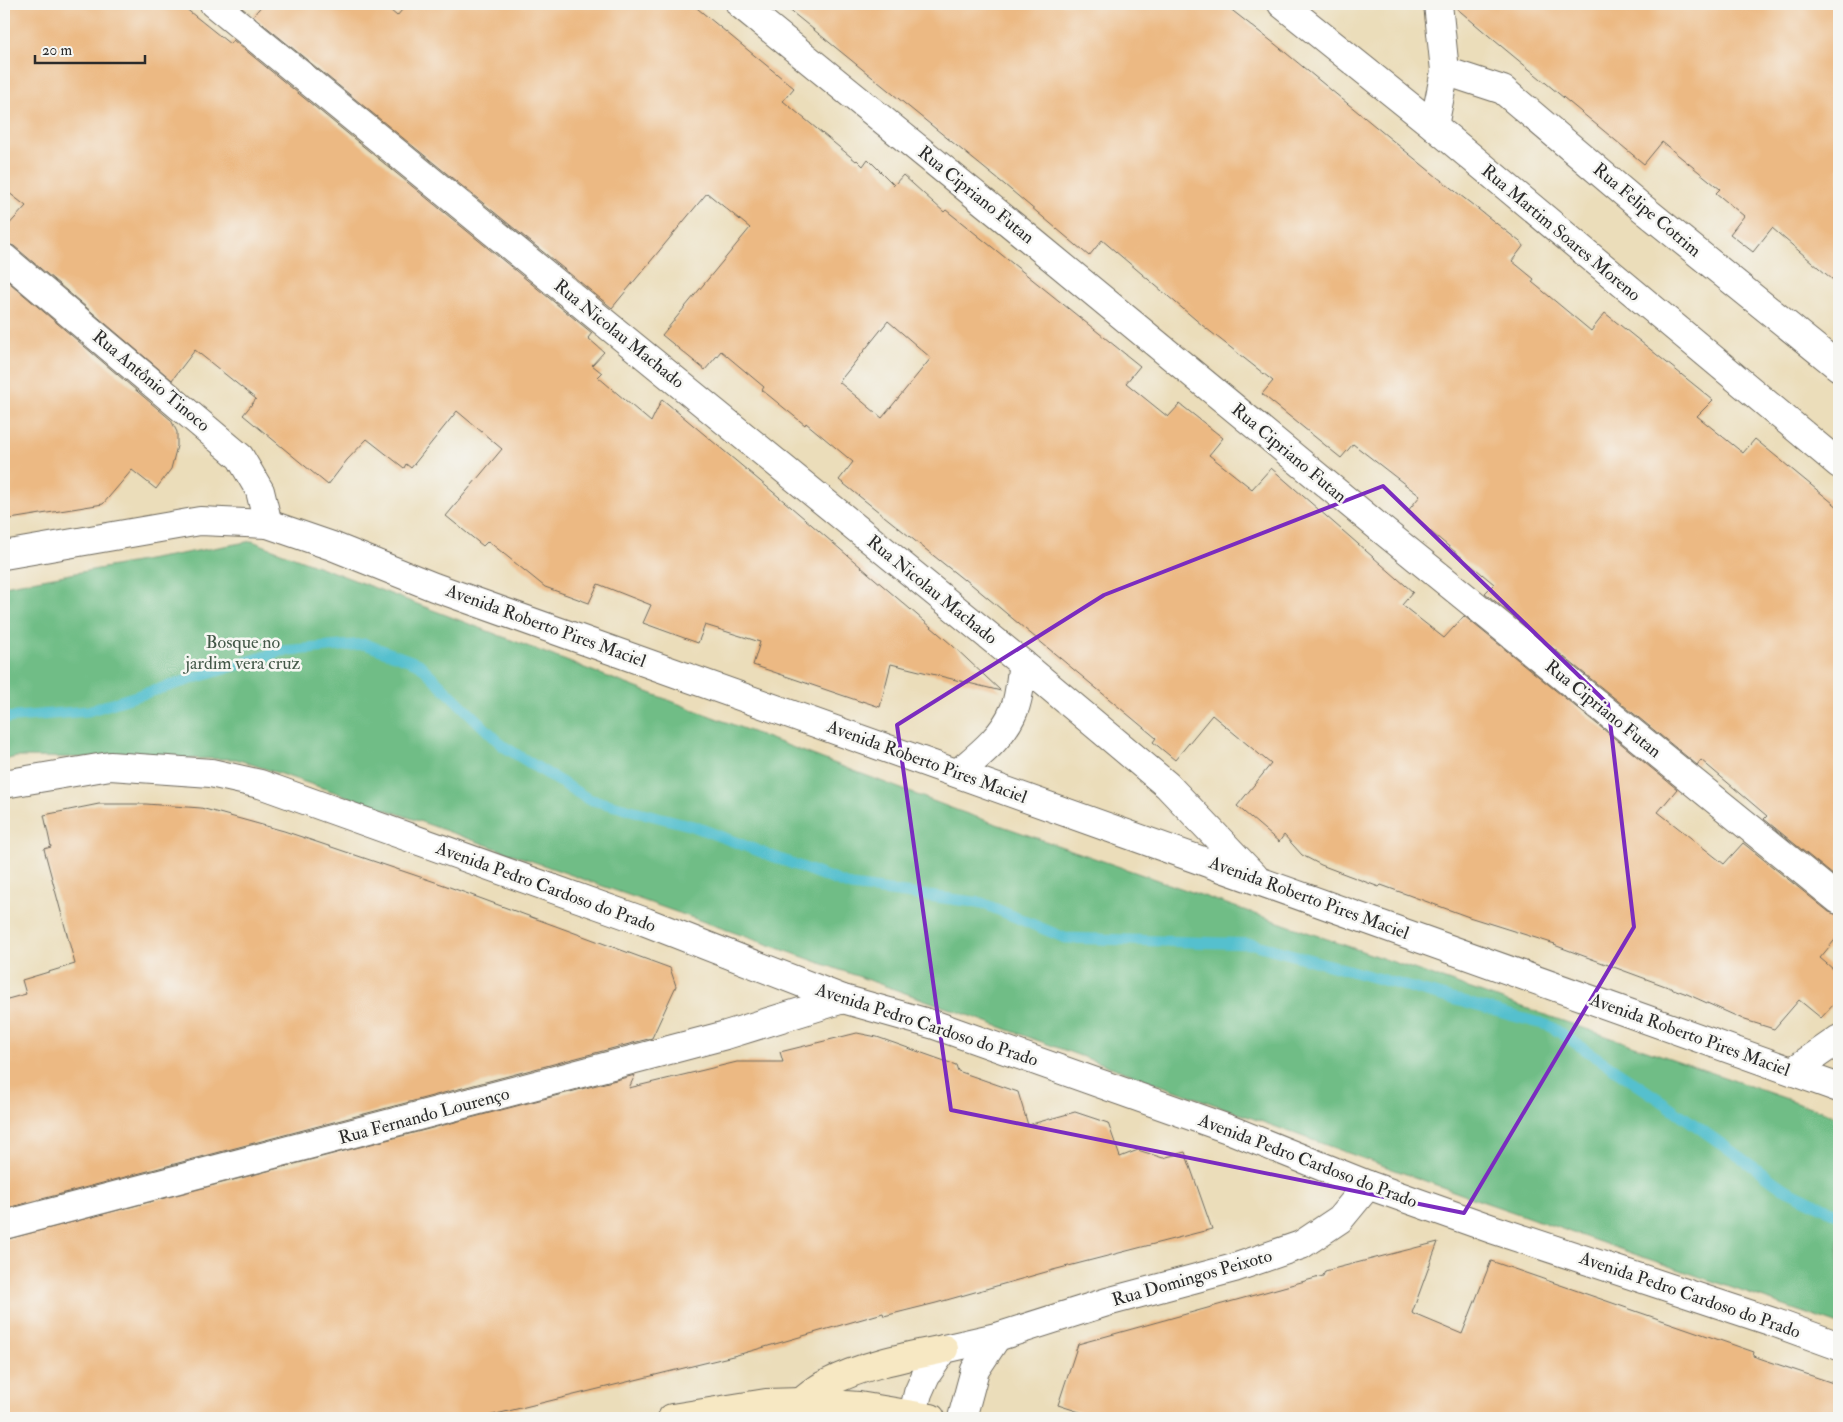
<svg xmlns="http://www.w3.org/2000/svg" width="1843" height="1422" viewBox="0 0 1843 1422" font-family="'IM FELL Double Pica',serif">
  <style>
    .forest { fill: #70bd86; stroke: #4e7458 }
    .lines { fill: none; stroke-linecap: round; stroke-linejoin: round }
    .stream { stroke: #54c0ce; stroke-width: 11 }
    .building { fill: #ecb983; fill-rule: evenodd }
    .street-casing { stroke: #6e695d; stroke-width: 30 }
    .secondary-casing { stroke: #6e695d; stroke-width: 30 }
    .street { stroke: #fff; stroke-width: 28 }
    .secondary { stroke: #f7e8c3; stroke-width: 28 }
    .marked { fill: none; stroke: #7b2cbf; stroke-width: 4; stroke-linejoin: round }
    .labels { text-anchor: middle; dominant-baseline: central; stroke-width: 5; stroke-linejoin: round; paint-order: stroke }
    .street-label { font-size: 18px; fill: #2b2b2b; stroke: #f6f6f2 }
    .park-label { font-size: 18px; fill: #435848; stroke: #f6f6f2 }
  </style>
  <rect width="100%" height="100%" fill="#f6f6f2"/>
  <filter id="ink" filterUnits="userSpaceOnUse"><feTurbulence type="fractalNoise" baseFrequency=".02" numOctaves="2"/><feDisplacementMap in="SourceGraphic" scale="10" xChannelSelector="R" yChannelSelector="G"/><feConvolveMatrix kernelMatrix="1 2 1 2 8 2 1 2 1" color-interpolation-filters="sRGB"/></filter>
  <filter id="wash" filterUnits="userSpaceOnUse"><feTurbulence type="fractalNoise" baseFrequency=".0096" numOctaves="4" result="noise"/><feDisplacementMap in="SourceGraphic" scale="20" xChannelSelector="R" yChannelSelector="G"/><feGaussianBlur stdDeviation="1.12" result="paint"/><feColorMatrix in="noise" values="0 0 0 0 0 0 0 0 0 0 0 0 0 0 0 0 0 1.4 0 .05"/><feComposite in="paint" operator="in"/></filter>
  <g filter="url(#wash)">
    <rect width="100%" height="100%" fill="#ebddba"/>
    <!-- forest -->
    <polygon class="forest" points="252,541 959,811 1839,1117 1839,1325 1464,1195 973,1017 382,808 236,759 16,757 4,760 4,586"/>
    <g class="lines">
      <!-- stream -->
      <polyline class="stream" points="4,718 88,711 282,651 365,644 419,664 503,746 588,799 693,826 851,886 982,903 1065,938 1253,944 1550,1026 1660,1100 1783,1188 1839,1215"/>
    </g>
    <g id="blocks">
      <!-- building -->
      <g class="building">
        <polygon points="4,4 180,4 230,44 233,40 592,333 588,338 604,352 592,365 602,373 598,377 651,422 662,399 791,507 952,645 1001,691 891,664 880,707 862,701 862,702 753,665 760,642 705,625 698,643 643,623 651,605 598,584 589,603 545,587 488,541 483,546 446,516 502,449 457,411 411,468 406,464 404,468 367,439 347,460 328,485 243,415 256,399 195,350 172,380 14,246 4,243 4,230 26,206 4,189"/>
        <path d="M263,4H383L397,16L407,4H692L794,88L783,101L856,161L857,160L863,166L868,159L894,185L903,175L944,212L946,210L1140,366L1126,383L1168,417L1180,404L1223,438L1209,455L1252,489L1271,468L1413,592L1402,605L1444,638L1464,616L1677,789L1658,812L1724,864L1743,843L1829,912L1839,915V935L1820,958L1839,974V990L1835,1003L1821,1018L1799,1000L1774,1029L1745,1020L1687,994L1554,945L1555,944L1469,917L1381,885L1379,887L1321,865L1302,855L1284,835L1279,842L1237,806L1271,764L1212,715L1175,760L1153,742L1156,738L965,579L964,580L839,480L853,462L806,423L805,425L762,390L764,387L721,351L705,370L662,335L750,228L707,193L612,308L253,16ZM888,321L931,358L882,418L839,382Z"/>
        <polygon points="782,4 1224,4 1275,44 1437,177 1524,245 1512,261 1534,279 1532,282 1591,331 1605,313 1697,387 1713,400 1697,416 1743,453 1755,439 1839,508 1839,880 1764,819 1767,816 1701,760 1697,765 1485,593 1494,584 1407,512 1420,496 1353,444 1341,458 1262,394 1273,381 1202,325 1102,240 1089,256 1005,185"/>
        <polygon points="1454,4 1839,4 1839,285 1772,228 1753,252 1730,234 1744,216 1716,193 1720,189 1662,142 1644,164 1495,41 1454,6"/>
        <polygon points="4,278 171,420 177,432 177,446 171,469 156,489 132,470 103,504 4,520"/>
        <polygon points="99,804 146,804 201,808 284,831 444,885 670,968 676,986 652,1038 4,1209 4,1000 26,994 22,980 75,964 44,849 51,847 44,815"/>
        <polygon points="857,1033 877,1037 956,1065 958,1071 1018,1092 1028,1125 1075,1112 1108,1123 1120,1157 1138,1150 1163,1158 1185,1152 1212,1229 1053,1270 936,1303 884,1316 883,1313 737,1355 480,1418 4,1418 4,1240 635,1075 629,1088 737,1062 783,1062 780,1052"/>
        <polygon points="1438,1242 1412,1313 1462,1334 1491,1261 1754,1352 1753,1356 1839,1385 1839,1418 1098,1418 1058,1405 1078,1344 1323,1276 1325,1271"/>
      </g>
    </g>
  </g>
  <g filter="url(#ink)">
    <use href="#blocks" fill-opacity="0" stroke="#6e695d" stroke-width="1"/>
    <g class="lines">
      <!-- street casing -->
      <g class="street-casing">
        <g id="street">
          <polyline points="214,4 1023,664 1167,785 1254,876"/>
          <polyline points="740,4 1027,237 1381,529 1839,900"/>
          <polyline points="1282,4 1434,126 1839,464"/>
          <polyline points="1445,71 1503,90 1641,207 1839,367"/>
          <polyline points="1434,126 1445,71 1438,4"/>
          <polyline points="4,258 240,457 260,491 268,524"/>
          <polyline points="4,555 200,521 268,524 332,546 434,587 1839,1088"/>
          <path d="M958,773C979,755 1003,737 1014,710C1020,697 1020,679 1023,664"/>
          <polyline points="4,784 110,766 211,773 260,784 646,922 843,999 935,1025 1231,1130 1368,1185 1492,1229 1773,1322 1839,1346"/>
          <polyline points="1793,1071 1839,1039"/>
          <polyline points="4,1225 726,1035 843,999"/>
          <polyline points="912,1418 918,1393 926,1375 944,1349 997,1337 1107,1302 1234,1268 1301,1245 1340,1219 1368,1185"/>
          <polyline points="962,1418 975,1370 997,1337"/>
        </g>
      </g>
      <!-- secondary casing -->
      <g class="secondary-casing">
        <g id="secondary">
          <path d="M801,1402C809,1396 817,1388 826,1384C862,1365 904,1357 944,1349"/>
          <polyline points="672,1418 766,1403 801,1402 859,1406 931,1418"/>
        </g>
      </g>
      <!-- street -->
      <use href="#street" class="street"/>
      <!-- secondary -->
      <use href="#secondary" class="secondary"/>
    </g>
  </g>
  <!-- marked area -->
  <path class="marked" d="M1383,486L1608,704L1634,927L1464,1213L951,1110L897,725L1104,595Z"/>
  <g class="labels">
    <!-- street labels -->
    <g class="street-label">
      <text transform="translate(976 195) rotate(39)">Rua Cipriano Futan</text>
      <text transform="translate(1647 210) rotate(40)">Rua Felipe Cotrim</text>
      <text transform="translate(1561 233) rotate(40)">Rua Martim Soares Moreno</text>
      <text transform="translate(619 334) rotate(39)">Rua Nicolau Machado</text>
      <text transform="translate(151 381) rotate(40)">Rua Antônio Tinoco</text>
      <text transform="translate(1289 453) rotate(40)">Rua Cipriano Futan</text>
      <text transform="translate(932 590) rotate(39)">Rua Nicolau Machado</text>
      <text transform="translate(546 626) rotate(20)">Avenida Roberto Pires Maciel</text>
      <text transform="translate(1603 709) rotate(39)">Rua Cipriano Futan</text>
      <text transform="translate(927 762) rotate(20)">Avenida Roberto Pires Maciel</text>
      <text transform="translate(546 887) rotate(20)">Avenida Pedro Cardoso do Prado</text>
      <text transform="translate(1309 898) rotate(20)">Avenida Roberto Pires Maciel</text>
      <text transform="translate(927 1025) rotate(18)">Avenida Pedro Cardoso do Prado</text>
      <text transform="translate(1690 1035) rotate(20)">Avenida Roberto Pires Maciel</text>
      <text transform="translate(424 1116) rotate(-15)">Rua Fernando Lourenço</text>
      <text transform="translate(1308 1161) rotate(21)">Avenida Pedro Cardoso do Prado</text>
      <text transform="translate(1192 1278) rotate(-16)">Rua Domingos Peixoto</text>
      <text transform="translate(1690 1295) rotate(19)">Avenida Pedro Cardoso do Prado</text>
    </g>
    <!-- park labels -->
    <g class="park-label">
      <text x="243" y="642">Bosque no<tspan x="243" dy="21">jardim vera cruz</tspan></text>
    </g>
  </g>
  <!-- margin -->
  <rect width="1843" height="1422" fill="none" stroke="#f6f6f2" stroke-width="20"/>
  <!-- scale -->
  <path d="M35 55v8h110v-8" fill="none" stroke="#2b2b2b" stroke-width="2.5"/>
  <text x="42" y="55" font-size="15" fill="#2b2b2b" stroke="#f6f6f2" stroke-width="4" paint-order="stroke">20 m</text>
</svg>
